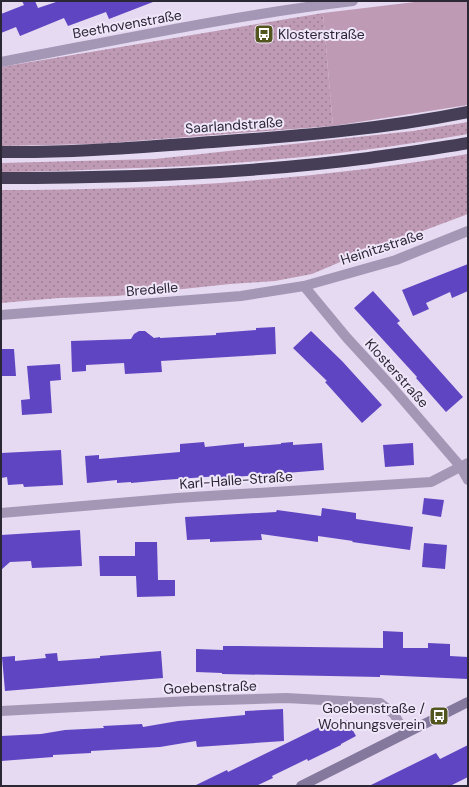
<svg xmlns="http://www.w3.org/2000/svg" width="469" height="787" viewBox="0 0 469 787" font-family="'DM Sans',sans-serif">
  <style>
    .grass { fill: url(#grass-dots) }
    .green { fill: #bf9ab4 }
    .building { fill: #6045c3 }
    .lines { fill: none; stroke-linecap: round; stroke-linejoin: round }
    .street { stroke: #a497b6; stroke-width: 10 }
    .secondary { stroke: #84789c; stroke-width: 10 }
    .highway { stroke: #453e56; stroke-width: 12 }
    .labels { text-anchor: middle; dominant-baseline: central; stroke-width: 4; stroke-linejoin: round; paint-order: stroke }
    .street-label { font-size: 14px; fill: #2b2735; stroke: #f0e6f9 }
    .poi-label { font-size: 14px; fill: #2b2735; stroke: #f0e6f9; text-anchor: start }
  </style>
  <defs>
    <pattern id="grass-dots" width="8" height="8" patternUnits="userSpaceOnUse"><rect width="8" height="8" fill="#bf9ab4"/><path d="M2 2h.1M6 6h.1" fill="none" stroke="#9b7e93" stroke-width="1.8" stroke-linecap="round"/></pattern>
  </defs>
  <rect width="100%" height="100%" fill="#e5daf1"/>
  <!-- grass -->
  <g class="grass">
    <polygon points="323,13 333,126 96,144 1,146 1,67"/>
    <path d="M468,122V134C350,155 230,166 110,169C74,170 37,172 1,172V163L155,159L413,131Z"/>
    <path d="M468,154V214L345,260L312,274L275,281L230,284L117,296L59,298L1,303V190C157,190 314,180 468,154Z"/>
  </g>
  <!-- green -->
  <polygon class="green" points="423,1 468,1 468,105 333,126 323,13"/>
  <!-- building -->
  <g class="building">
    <polygon points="22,1 35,1 38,8 59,1 153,1 153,2 109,19 106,12 68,26 64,18 20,36 16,27 1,33 1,14 24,5"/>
    <polygon points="468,264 468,291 452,298 450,292 426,303 429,309 413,316 402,290"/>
    <polygon points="373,291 400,321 397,323 463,397 446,412 416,378 417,377 354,308"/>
    <polygon points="275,327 276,354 161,361 162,372 125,374 124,363 86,365 86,371 72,372 71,341 131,339 134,334 139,331 145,331 154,338 160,337 160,338 216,335 216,333 256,330 256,328"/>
    <polygon points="311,331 342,361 382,405 362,423 325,382 327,381 293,348"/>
    <polygon points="1,349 14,349 16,376 1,376"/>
    <polygon points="60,364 61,380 50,381 52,413 22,415 21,400 30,399 27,366"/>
    <polygon points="204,442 205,447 244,443 244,447 281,444 281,443 293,442 293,445 322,443 324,470 220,478 220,476 163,480 131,483 131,482 117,483 117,480 87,483 85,456 99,455 99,459 180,452 180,444"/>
    <polygon points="413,443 414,465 385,467 383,445"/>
    <polygon points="61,450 63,485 24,487 23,484 8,485 7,477 1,478 1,453"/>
    <polygon points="424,498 444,500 441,517 422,514"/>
    <polygon points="322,508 356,513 356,519 413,527 410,550 352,542 353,541 318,536 318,542 261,534 262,540 210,542 210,539 187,540 185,517 276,512 277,510 321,516"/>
    <polygon points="80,530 82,566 32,568 31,561 10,562 1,570 1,535"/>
    <polygon points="135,542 157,542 158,580 175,580 175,596 137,597 136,576 100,576 99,556 135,556"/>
    <polygon points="424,543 447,545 445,569 422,567"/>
    <polygon points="383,631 403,632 403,648 428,648 428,643 450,644 450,656 468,657 468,679 380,675 380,677 222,674 222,673 196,672 196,649 223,650 223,646 238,646 383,648"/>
    <polygon points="161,651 163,678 5,691 2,657 15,656 15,661 46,658 45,654 57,653 58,661 100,658 100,656"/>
    <polygon points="283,709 284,741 197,747 196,741 160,747 91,751 91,753 53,755 53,757 1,761 1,736 41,734 65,730 104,728 103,726 142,724 143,727 178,721 245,715 245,711"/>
    <polygon points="347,720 356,736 341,744 341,745 308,761 307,759 272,776 273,778 256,786 194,786 227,770 228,772 330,722 333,727"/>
    <polygon points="468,745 468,777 450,786 369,786 436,753 440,759"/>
  </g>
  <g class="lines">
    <!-- street -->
    <g class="street">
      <path d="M1,62C118,40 235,15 353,1"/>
      <polyline points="304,286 347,338 392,387 460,466 468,480"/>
      <polyline points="1,315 241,296 304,286 396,260 468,231"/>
      <polyline points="1,513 177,498 431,482 468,463"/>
      <polyline points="1,711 190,701 286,698 380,703 394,714 405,733"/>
    </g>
    <!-- secondary -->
    <polyline class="secondary" points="301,786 468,702"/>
    <!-- highway -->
    <g class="highway">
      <path d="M1,152C72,153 142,147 213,142C298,136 384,129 468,112"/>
      <path d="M1,178C124,178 247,174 369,158C402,153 435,149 468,143"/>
    </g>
  </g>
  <!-- icons -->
  <defs>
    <g id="bus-square" transform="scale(1)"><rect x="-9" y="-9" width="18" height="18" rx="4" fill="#53551e" stroke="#f0e6f9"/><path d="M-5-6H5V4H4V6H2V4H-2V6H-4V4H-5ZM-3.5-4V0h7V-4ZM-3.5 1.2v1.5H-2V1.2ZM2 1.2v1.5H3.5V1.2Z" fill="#fff"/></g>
  </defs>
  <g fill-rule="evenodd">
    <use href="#bus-square" x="264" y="34"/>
    <use href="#bus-square" x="439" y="716"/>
  </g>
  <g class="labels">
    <!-- street labels -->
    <g class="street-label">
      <text transform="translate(127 24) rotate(-10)">Beethovenstraße</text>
      <text transform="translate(234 125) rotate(-4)">Saarlandstraße</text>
      <text transform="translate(382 247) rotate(-18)">Heinitzstraße</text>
      <text transform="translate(152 289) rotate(-5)">Bredelle</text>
      <text transform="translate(397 373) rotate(48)">Klosterstraße</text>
      <text transform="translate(236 480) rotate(-4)">Karl-Halle-Straße</text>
      <text transform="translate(210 687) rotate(-2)">Goebenstraße</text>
    </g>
    <!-- poi labels -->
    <g class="poi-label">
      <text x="278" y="34">Klosterstraße</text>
      <text x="425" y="708" text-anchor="end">Goebenstraße /<tspan x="425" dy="16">Wohnungsverein</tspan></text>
    </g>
  </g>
  <!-- border -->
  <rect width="469" height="787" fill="none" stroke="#2b2735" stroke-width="4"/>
</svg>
